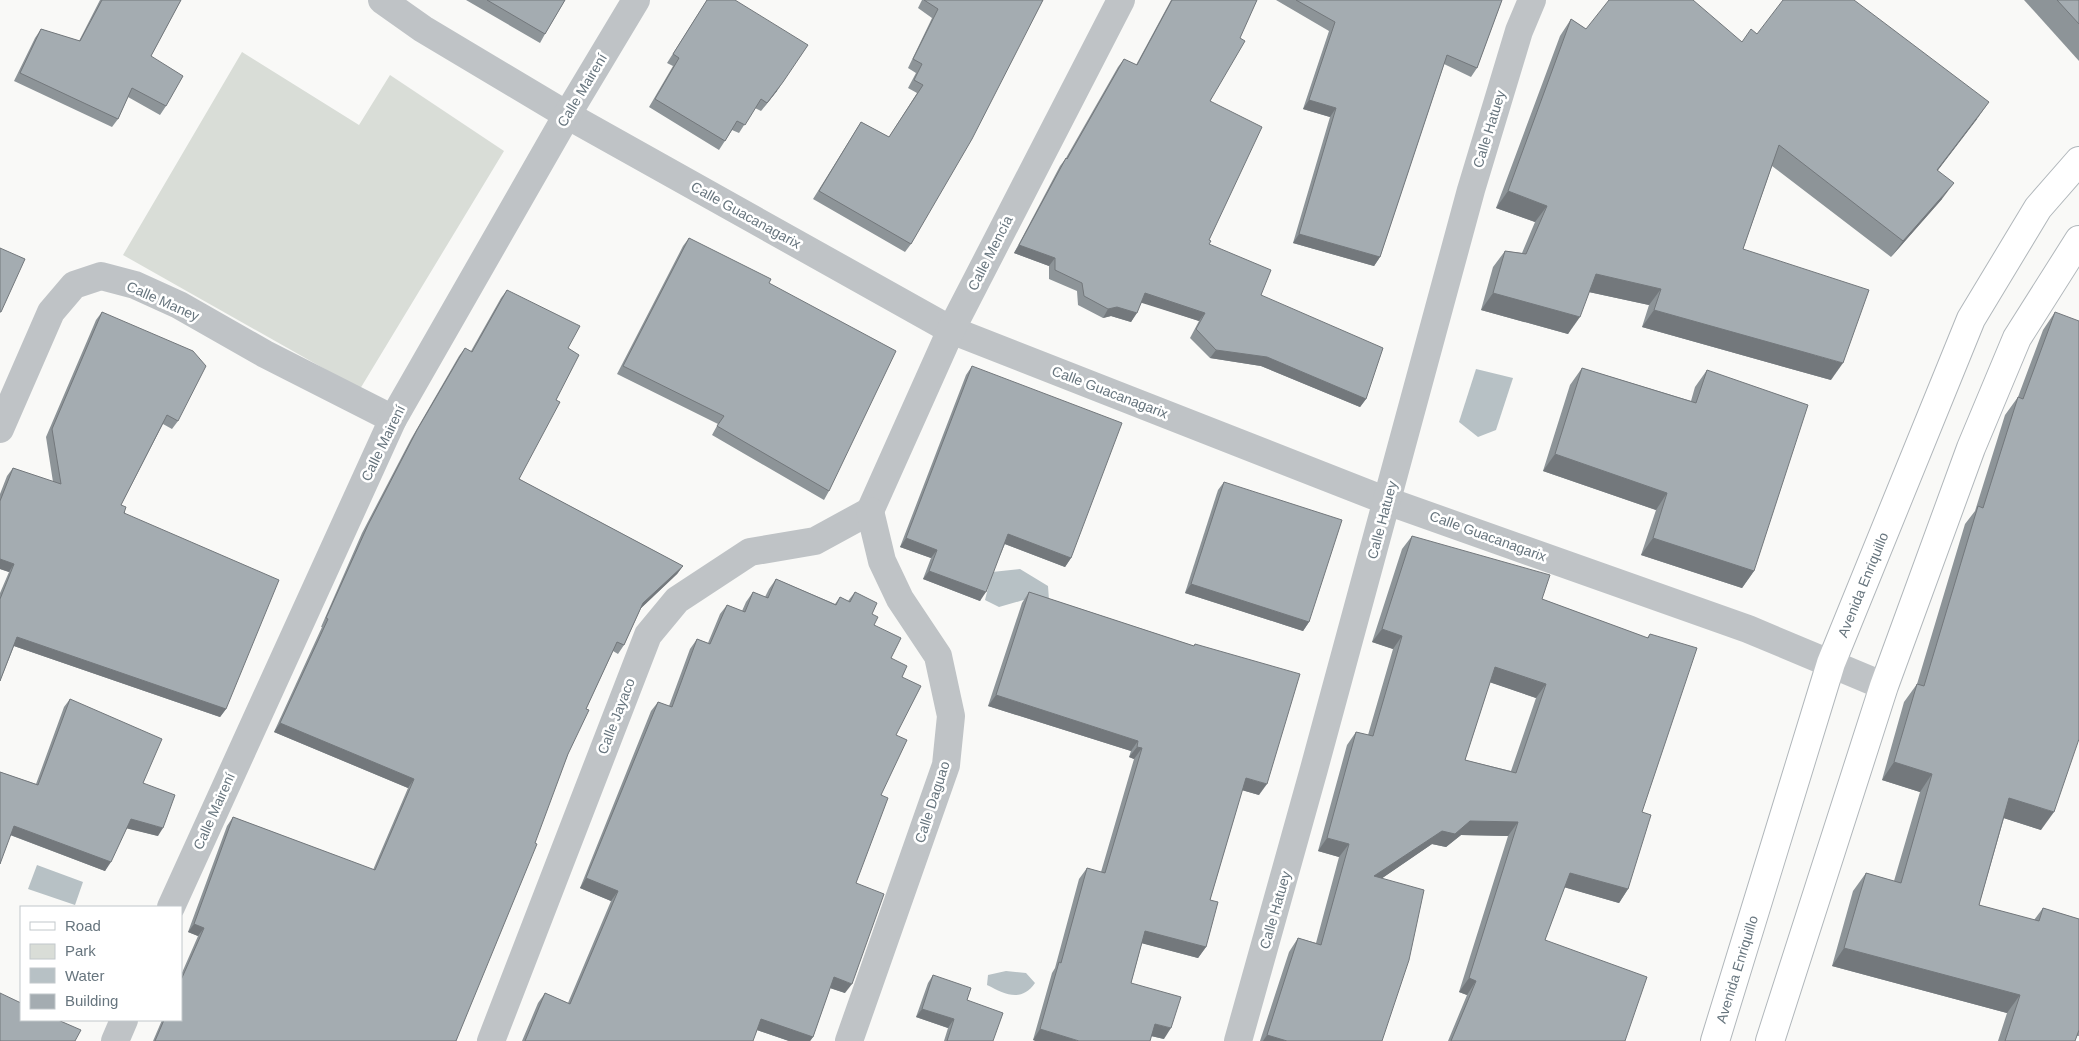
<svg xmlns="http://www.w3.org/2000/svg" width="2079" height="1041" viewBox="0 0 2079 1041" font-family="Helvetica,sans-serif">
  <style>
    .green { fill: #d9ddd7 }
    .water { fill: #b7c1c5 }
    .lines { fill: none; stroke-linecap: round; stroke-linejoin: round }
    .secondary-casing { stroke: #b1b7bb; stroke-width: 30 }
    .minor { stroke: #bfc3c6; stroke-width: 28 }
    .secondary { stroke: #fff; stroke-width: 28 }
    .wall { fill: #8d9498; fill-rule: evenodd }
    .shaded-wall { fill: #73787c }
    .building { fill: #a4acb1; stroke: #73787c; fill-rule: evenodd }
    .labels { text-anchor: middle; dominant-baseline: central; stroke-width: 5; stroke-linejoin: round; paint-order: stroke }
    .street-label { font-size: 14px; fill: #67757e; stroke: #fff }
  </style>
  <rect width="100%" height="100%" fill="#f9f9f7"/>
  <!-- green -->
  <polygon class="green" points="242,52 359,125 390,75 504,151 360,389 123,255"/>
  <!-- water -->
  <g class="water">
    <polygon points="1476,369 1513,378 1496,430 1478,437 1459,422"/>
    <polygon points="1020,569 1048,586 1049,600 1027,599 999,607 985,600 992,572"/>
    <polygon points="37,865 83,882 75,905 28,889"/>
    <path d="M1006,971L1026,973L1035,983C1021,1003 1005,994 987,985L988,975Z"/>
  </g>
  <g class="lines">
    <!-- secondary casing -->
    <g class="secondary-casing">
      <g id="secondary">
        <path id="s1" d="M1715,1041L1831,663L1971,319L2038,208L2079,161"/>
        <polyline points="1770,1041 1884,686 1971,448 2017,338 2079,240"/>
      </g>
    </g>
    <!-- minor -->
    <g class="minor">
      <polyline points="382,0 423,29 567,115 951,330 1387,501 1748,629 1884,686"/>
      <polyline points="0,429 51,312 74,285 101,276 135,285 179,305 265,354 393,419"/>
      <polyline points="870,511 951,330 1121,0"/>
      <polyline points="171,907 393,419 567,115 636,0"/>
      <polyline points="115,1041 124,1020"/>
      <polyline points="491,1041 648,635 677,600 750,552 815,541 870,511"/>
      <polyline points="849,1041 946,765 951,716 938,656 900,599 882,561 870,511"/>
      <polyline points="1238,1041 1314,769 1471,190 1519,31 1532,0"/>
    </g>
    <!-- secondary -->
    <use href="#secondary" class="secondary"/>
  </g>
  <!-- wall -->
  <g class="wall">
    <polygon points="100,0 181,0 151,56 166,106 160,115 128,97 118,119 112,127 14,81 35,38 41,29 79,41"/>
    <polygon points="466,0 565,0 545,34 540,43"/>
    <polygon points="707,0 735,0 777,91 761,111 755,108 739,133 732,130 719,150 649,107 673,66 667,63"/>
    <polygon points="922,0 1043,0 911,244 905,252 813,199 861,122 889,137 917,93 908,88 916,73 908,68 932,18 918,8"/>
    <polygon points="1171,0 1257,0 1210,101 1209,244 1366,399 1360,407 1261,366 1210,358 1190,338 1199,321 1142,302 1131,322 1111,316 1103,318 1078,305 1077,291 1049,279 1049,266 1014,253 1060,166 1066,158 1118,67 1124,59 1136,65"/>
    <polygon points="1276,0 1502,0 1477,68 1471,77 1444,64 1380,257 1374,266 1293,243 1330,117 1303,109 1329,31"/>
    <polygon points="2024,0 2079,0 2079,61"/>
    <polygon points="1571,19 1586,29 1742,42 1757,34 1977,119 1938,170 1942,199 1891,257 1772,166 1743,249 1831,380 1642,327 1649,305 1589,292 1568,334 1481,310 1493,267 1505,251 1522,253 1535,222 1496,208 1560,36"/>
    <polygon points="689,238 769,283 829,491 824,500 712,435 718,424 617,374 683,246"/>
    <polygon points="507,290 568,348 556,400 519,479 683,566 677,574 641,608 624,645 618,654 613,651 586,709 568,754 456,1041 153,1041 162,1020 181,1020 181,975 198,936 188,932 227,826 233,817 373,870 408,788 274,732 322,627 321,627 362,533 411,439 459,356 465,348 471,351 501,298"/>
    <polygon points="102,312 178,421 172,429 163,424 121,505 226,709 220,717 14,646 0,681 0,593 9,572 0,569 0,494 7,476 13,468 53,482 46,437 96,320"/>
    <polygon points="2055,312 2041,830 2004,818 1979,905 2034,920 2043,908 2079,919 2079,1036 2077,1036 2075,1041 1998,1041 2007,1013 1832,966 1853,891 1866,873 1894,881 1920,792 1882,780 1904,702 1917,684 1965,524 1975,511 2005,415 2018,397 2043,330"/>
    <polygon points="972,366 1071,558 1065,567 1005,544 980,601 923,579 931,558 900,547 966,375"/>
    <polygon points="1582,368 1691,401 1695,387 1707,370 1754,571 1742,588 1641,555 1656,510 1543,471 1570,385"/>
    <polygon points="1224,482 1309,622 1303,631 1185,593 1218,490"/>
    <path d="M1412,536L1542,599L1647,638L1650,634L1642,812L1628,889L1619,903L1564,887L1545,940L1625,1041H1448L1467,995L1459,992L1508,836L1461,835L1446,847L1432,844L1382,878V1041H1260L1289,952L1298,938L1316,943L1339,857L1318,851L1347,745L1356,732L1368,735L1393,649L1372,642L1402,549ZM1490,682L1536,698L1511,771L1465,760Z"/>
    <polygon points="776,579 835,604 840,597 848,601 855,592 872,614 874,625 891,658 902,677 896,735 881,795 856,883 845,993 830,988 813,1037 810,1041 789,1041 757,1030 753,1041 522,1041 538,1003 545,993 568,1003 611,901 580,888 651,711 658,702 669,706 690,649 697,639 708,643 720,614 727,605 742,611 746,602 753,592 765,597 769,589"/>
    <polygon points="1029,592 1194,646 1195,644 1259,795 1242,790 1210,900 1206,947 1198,958 1142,943 1131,983 1164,1039 1151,1036 1033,1040 1052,973 1055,968 1079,879 1087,868 1101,872 1134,759 1129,757 1131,751 988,706 1022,603"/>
    <polygon points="70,699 143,783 158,836 127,828 105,871 10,835 0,772 36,784 64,707"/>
    <polygon points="933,975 967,1000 993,1041 944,1041 948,1028 916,1017 928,983"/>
  </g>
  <!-- shaded-wall -->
  <g class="shaded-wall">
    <polygon points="783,82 777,91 761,111 767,103"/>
    <polygon points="1309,100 1336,108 1330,117 1303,109"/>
    <polygon points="1989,102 1977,119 1925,187 1937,170"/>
    <polygon points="1954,183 1942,199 1891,257 1903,241"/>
    <polygon points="1508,191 1547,206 1535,222 1496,208"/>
    <polygon points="1299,234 1380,257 1374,266 1293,243"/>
    <polygon points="1019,245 1055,258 1049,266 1014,253"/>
    <polygon points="1596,274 1661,289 1649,305 1584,291"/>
    <polygon points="1145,293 1205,313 1199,321 1139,302"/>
    <polygon points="1493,293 1580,317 1568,334 1481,310"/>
    <polygon points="1117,307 1137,313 1131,322 1111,316 1103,318 1108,309"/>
    <polygon points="1654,310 1843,363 1831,380 1642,327"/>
    <polygon points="1216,350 1267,357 1366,399 1360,407 1261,366 1210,358"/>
    <polygon points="1555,454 1667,493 1656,510 1543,471"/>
    <polygon points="1008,534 1071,558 1065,567 1002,543"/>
    <polygon points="906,538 937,550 931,558 900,547"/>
    <polygon points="1653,538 1754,571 1742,588 1641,555"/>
    <polygon points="0,559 14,564 9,572 0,569"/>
    <polygon points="683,566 677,574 637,612 643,603"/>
    <polygon points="929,571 986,592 980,601 923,579"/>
    <polygon points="1191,584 1309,622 1303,631 1185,593"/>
    <polygon points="1382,629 1402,636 1393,649 1372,642"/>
    <polygon points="17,637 226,709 220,717 11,645"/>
    <polygon points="1495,667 1546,684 1536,698 1486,681"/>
    <polygon points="996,695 1138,741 1131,751 988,706"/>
    <polygon points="280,723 414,779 408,788 274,732"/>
    <polygon points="1137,747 1142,748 1134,759 1129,757"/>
    <polygon points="1894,762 1932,774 1920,792 1882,780"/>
    <polygon points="1246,778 1267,784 1259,795 1238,789"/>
    <polygon points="2009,798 2054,812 2041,830 1997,816"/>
    <polygon points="131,819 163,828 158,836 125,828"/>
    <polygon points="1470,821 1518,822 1508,836 1461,835 1446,847 1432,844 1365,890 1374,876 1442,831"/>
    <polygon points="14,826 111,862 105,871 8,834"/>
    <polygon points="1327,838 1349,844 1339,857 1318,851"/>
    <polygon points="1570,873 1628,889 1619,903 1560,886"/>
    <polygon points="586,878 618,891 611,901 580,888"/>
    <polygon points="194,924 204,928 198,936 188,932"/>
    <polygon points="1145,931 1206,947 1198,958 1137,942"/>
    <polygon points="1844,948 2020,995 2007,1013 1832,966"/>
    <polygon points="834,977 852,984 845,993 827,987"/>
    <polygon points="1469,978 1476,981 1467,995 1459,992"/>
    <polygon points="922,1009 954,1019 948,1028 916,1017"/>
    <polygon points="761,1019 813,1037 810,1041 789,1041 754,1029"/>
    <polygon points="1155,1024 1171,1028 1164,1039 1147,1035"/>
    <polygon points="1040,1029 1079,1041 1035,1041 1033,1040"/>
    <polygon points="1267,1035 1287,1041 1263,1041"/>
  </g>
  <!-- building -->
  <g class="building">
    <polygon points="102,0 181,0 151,56 183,76 166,106 132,88 118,119 20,73 41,29 80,41"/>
    <polygon points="487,0 565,0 545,34"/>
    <polygon points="707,0 735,0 808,45 783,82 767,103 761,99 745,125 737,121 725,141 655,99 679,58 673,54"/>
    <polygon points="924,0 1043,0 972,139 911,244 819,191 861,122 889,137 923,85 914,80 922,64 913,59 938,9"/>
    <polygon points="1172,0 1257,0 1240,38 1245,41 1210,101 1262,127 1209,240 1211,241 1209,244 1271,270 1261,295 1383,348 1366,399 1267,357 1216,350 1196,329 1205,313 1145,293 1137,313 1117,307 1108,309 1084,296 1082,283 1055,270 1055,258 1019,245 1066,158 1067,159 1124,59 1137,65"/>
    <polygon points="1296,0 1502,0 1477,68 1447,55 1380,257 1299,234 1336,108 1309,100 1335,22"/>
    <polygon points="1609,0 1693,0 1742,42 1751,29 1757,34 1783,0 1854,0 1989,102 1937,170 1954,183 1903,241 1779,145 1743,249 1869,290 1843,363 1654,310 1661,289 1596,274 1580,317 1493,293 1505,251 1526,254 1547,206 1508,191 1571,19 1586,29"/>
    <polygon points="2057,0 2079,0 2079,24"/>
    <polygon points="689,238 771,279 769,283 896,351 829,491 717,426 724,416 623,366"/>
    <polygon points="0,248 25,259 1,312 0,312"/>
    <polygon points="507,290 580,326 568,348 579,355 556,400 560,402 519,479 683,566 643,603 624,645 617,642 586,709 589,710 568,754 535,843 537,844 456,1041 155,1041 164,1020 181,1020 181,980 204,928 194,924 233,817 375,870 414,779 280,723 328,619 326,618 368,525 417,430 465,348 472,352"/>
    <polygon points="102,312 193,351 206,366 178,421 167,415 121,505 126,507 124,513 279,580 226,709 17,637 0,681 0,599 14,564 0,559 0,501 13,468 61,484 52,429"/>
    <polygon points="2055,312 2079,321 2079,739 2054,812 2009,798 1979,905 2039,921 2043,908 2079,919 2079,1030 2075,1041 2005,1041 2020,995 1844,948 1866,873 1901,883 1932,774 1894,762 1917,684 1924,686 1978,506 1983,508 2018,397 2023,399"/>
    <polygon points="972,366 1122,423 1071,558 1008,534 986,592 929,571 937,550 906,538"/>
    <polygon points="1582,368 1696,403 1707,370 1808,405 1754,571 1653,538 1667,493 1555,454"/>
    <polygon points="1224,482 1342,520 1309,622 1191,584"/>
    <path d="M1412,536L1550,575L1542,599L1648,638L1650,634L1697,648L1642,812L1651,815L1628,889L1570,873L1545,940L1647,977L1625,1041H1451L1476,981L1469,978L1518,822L1470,821L1455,834L1442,831L1374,876L1424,890L1409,960L1382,1041H1287L1267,1035L1298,938L1321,945L1349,844L1327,838L1356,732L1373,736L1402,636L1382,629ZM1495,667L1546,684L1516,773L1465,760Z"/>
    <polygon points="776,579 836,605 840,597 850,602 855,592 877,603 872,614 878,617 874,625 901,638 891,658 907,666 902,677 921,686 896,735 907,740 881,795 888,798 856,883 884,894 852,984 834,977 813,1037 761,1019 753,1041 525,1041 545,993 570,1004 618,891 586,878 658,702 672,707 697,639 710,644 727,605 745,612 753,592 768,598"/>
    <polygon points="1029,592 1194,646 1195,644 1300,674 1267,784 1246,778 1210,900 1218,902 1206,947 1145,931 1131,983 1181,997 1171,1028 1155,1024 1150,1041 1079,1041 1040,1029 1059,962 1061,963 1087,868 1105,873 1142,748 1137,747 1138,741 996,695"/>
    <polygon points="70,699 162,739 143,783 175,795 163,828 131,819 111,862 14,826 0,864 0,772 38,785"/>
    <polygon points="933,975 971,988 967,1000 1003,1013 993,1041 947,1041 954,1019 922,1009"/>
    <polygon points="0,993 21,1003 21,1020 58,1020 81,1030 75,1041 0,1041"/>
  </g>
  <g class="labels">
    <!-- street labels -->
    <g class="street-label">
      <text transform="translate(582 90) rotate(-59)">Calle Mairení</text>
      <text transform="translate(1489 129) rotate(-73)">Calle Hatuey</text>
      <text transform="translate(746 215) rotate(29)">Calle Guacanagarix</text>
      <text transform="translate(990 253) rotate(-63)">Calle Mencía</text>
      <text transform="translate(163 301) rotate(24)">Calle Maney</text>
      <text transform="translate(1110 392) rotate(21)">Calle Guacanagarix</text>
      <text transform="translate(383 443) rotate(-64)">Calle Mairení</text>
      <text transform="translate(1382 520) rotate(-75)">Calle Hatuey</text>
      <text transform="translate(1488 536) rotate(20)">Calle Guacanagarix</text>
      <text stroke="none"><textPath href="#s1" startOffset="480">Avenida Enriquillo</textPath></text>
      <text transform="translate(616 716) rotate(-69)">Calle Jayaco</text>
      <text transform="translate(932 802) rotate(-72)">Calle Daguao</text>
      <text transform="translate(214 811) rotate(-66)">Calle Mairení</text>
      <text transform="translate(1275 910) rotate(-74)">Calle Hatuey</text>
      <text stroke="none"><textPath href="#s1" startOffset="75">Avenida Enriquillo</textPath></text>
    </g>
  </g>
  <!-- legend -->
  <rect x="20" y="906" width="162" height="115" fill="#ffffff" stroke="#c2c8cb"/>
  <rect x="30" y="922" width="25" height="8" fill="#ffffff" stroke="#c2c8cb"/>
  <text x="65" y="931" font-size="15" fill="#67757e">Road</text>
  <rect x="30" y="944" width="25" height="15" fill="#d9ddd7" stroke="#c2c8cb"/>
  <text x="65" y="956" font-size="15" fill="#67757e">Park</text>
  <rect x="30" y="968" width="25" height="15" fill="#b7c1c5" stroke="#c2c8cb"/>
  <text x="65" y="981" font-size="15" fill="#67757e">Water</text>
  <rect x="30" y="994" width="25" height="15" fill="#a4acb1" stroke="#c2c8cb"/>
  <text x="65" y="1006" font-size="15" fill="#67757e">Building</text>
</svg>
